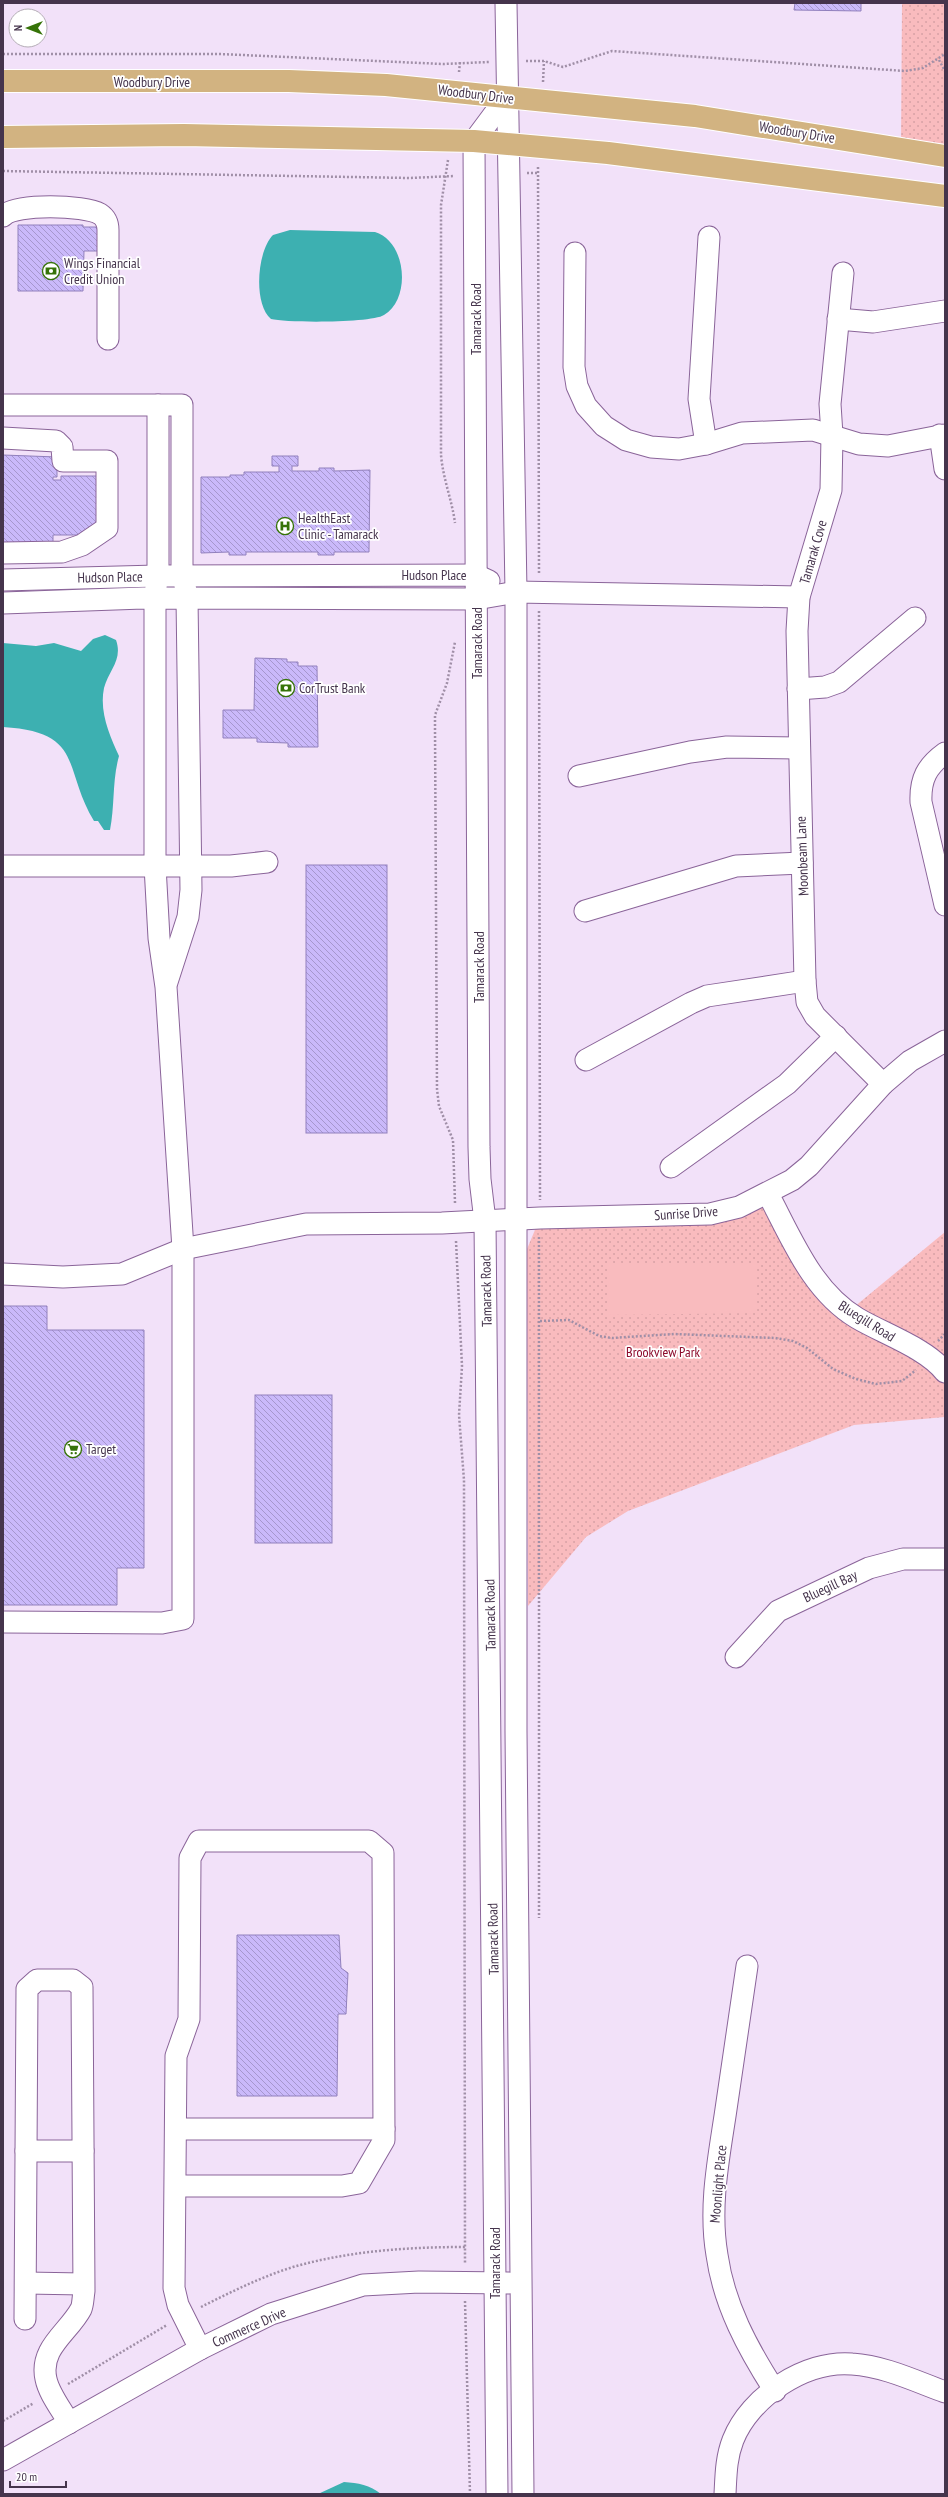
<svg xmlns="http://www.w3.org/2000/svg" width="948" height="2497" viewBox="0 0 948 2497" font-family="'PT Sans Narrow',sans-serif">
  <style>
    .park { fill: url(#park-dots) }
    .pitch { fill: #f9bbbe }
    .water { fill: #3db0b1 }
    .building { fill: url(#building-back-hatch); stroke: #9180bd }
    .lines { fill: none; stroke-linecap: round; stroke-linejoin: round }
    .minor-casing { stroke: #8a6499; stroke-width: 23 }
    .major-casing { stroke: #fff; stroke-width: 24 }
    .path { stroke: #a08fa7; stroke-width: 2.5; stroke-dasharray: 2 2; stroke-linecap: butt }
    .minor { stroke: #fff; stroke-width: 21 }
    .major { stroke: #d2b381; stroke-width: 22 }
    .labels { text-anchor: middle; dominant-baseline: central; stroke-width: 3.5; stroke-linejoin: round; paint-order: stroke }
    .street-label { font-size: 14px; fill: #45344c; stroke: #fff }
    .poi-label { font-size: 14px; fill: #45344c; stroke: #fff; text-anchor: start }
    .park-label { font-size: 14px; fill: #8c0a2b; stroke: #fff }
  </style>
  <defs>
    <pattern id="park-dots" width="8" height="8" patternUnits="userSpaceOnUse"><rect width="8" height="8" fill="#f9bbbe"/><path d="M2 2h.1M6 6h.1" fill="none" stroke="#d7a1a5" stroke-width="1.8" stroke-linecap="round"/></pattern>
    <pattern id="building-back-hatch" width="6" height="6" patternUnits="userSpaceOnUse"><rect width="6" height="6" fill="#cab9fa"/><path d="M-1 5l2 2M0 0l6 6M5-1l2 2" fill="none" stroke="#a697cd"/></pattern>
  </defs>
  <rect width="100%" height="100%" fill="#f2e1f9"/>
  <!-- park -->
  <g class="park">
    <polygon points="902,3 945,3 945,156 901,148"/>
    <polygon points="768,1194 848,1312 945,1232 945,1417 854,1425 628,1511 586,1537 528,1606 527,1249 540,1218 683,1215"/>
  </g>
  <!-- pitch -->
  <polygon class="pitch" points="607,1263 757,1263 757,1313 607,1315"/>
  <!-- water -->
  <g class="water">
    <path d="M290,230L375,232C406,241 412,298 384,315C372,323 287,323 271,319C253,304 257,251 273,235Z"/>
    <path d="M105,635L116,640C123,660 109,670 104,688C99,712 110,736 119,756C112,781 115,805 110,830H104L98,821H94C62,768 85,732 3,727V643L36,646L54,643L81,651L93,639Z"/>
    <path d="M344,2482C358,2483 370,2485 381,2494H318Z"/>
  </g>
  <!-- building -->
  <g class="building">
    <polygon points="795,3 861,3 861,11 794,10"/>
    <polygon points="18,225 83,225 83,227 106,227 106,251 84,251 83,291 18,291"/>
    <polygon points="3,455 57,457 57,477 53,477 53,480 61,480 61,476 98,476 100,527 88,535 53,535 53,547 3,548"/>
    <polygon points="272,456 298,456 298,466 292,466 292,471 319,471 319,468 334,468 334,471 370,470 369,552 334,552 334,555 318,555 318,552 246,552 246,555 229,555 229,552 201,553 201,477 230,477 230,475 244,475 244,472 279,472 279,466 272,466"/>
    <polygon points="255,658 287,659 287,662 298,662 298,666 317,666 318,747 288,747 288,743 257,742 257,738 223,738 223,710 254,710"/>
    <rect x="306" y="865" width="81" height="268"/>
    <polygon points="3,1306 47,1306 47,1330 144,1330 144,1568 117,1568 117,1605 3,1605"/>
    <rect x="255" y="1395" width="77" height="148"/>
    <polygon points="237,1935 339,1935 341,1968 348,1973 346,2014 338,2014 337,2096 237,2096"/>
  </g>
  <g class="lines">
    <!-- minor casing -->
    <g class="minor-casing">
      <g id="minor">
        <polyline points="506,3 516,592 516,1731 523,2494"/>
        <path d="M3,216C16,203 84,205 100,214C106,218 108,224 108,230V339"/>
        <polyline points="575,253 574,367 577,386 586,406 604,426 626,440 651,447 679,449 706,444 742,433 813,430 859,444 888,446 945,435"/>
        <polyline points="843,273 830,404 832,435 831,490 799,597 797,631 805,981 807,1002 815,1016 883,1084"/>
        <polyline points="838,319 873,322 945,311"/>
        <polyline points="3,405 182,405 182,566 187,598 191,890 188,917 167,982"/>
        <polyline points="940,435 945,469"/>
        <polyline points="3,438 56,441 62,447 63,461 107,461 107,528 82,545 62,552 3,553"/>
        <polyline points="706,444 699,399 709,237"/>
        <polyline points="3,580 157,576 476,575 489,581"/>
        <polyline points="3,603 143,598 476,599 516,592 799,597"/>
        <polyline points="798,689 825,687 839,682 915,618"/>
        <path d="M945,753C927,766 920,779 921,802L945,905"/>
        <polyline points="579,776 690,752 727,747 799,748"/>
        <polyline points="3,866 231,866 267,862"/>
        <polyline points="585,911 736,866 802,863"/>
        <polyline points="586,1060 691,1003 707,996 805,981"/>
        <polyline points="671,1167 787,1084 836,1036"/>
        <path d="M768,1194C792,1239 812,1291 857,1318C884,1334 926,1348 945,1372"/>
        <polyline points="3,1274 63,1277 122,1274 183,1249 306,1224 442,1223 540,1218 710,1214 739,1207 792,1180 809,1166 883,1084 910,1061 945,1041"/>
        <polyline points="3,1622 162,1623 183,1619 183,1249 166,987 159,938 155,866 155,598 158,566 158,405"/>
        <polyline points="736,1657 778,1611 869,1568 903,1559 945,1559"/>
        <path d="M747,1966C740,2016 732,2066 725,2116C718,2162 709,2208 717,2255C724,2305 748,2349 775,2391"/>
        <polyline points="176,2129 384,2129"/>
        <polyline points="26,2151 83,2151"/>
        <polyline points="175,2186 342,2186 359,2183 384,2140 383,1853 369,1841 199,1841 190,1858 189,2019 176,2056 174,2288 178,2305 200,2349"/>
        <polyline points="26,2283 83,2284"/>
        <path d="M25,2319L27,1989L37,1980H73L82,1987L84,2291C83,2297 83,2305 81,2309C69,2332 39,2348 46,2379C49,2394 62,2410 69,2423"/>
        <polyline points="3,2460 200,2349 271,2314 363,2285 419,2282 509,2283"/>
        <polyline points="497,2494 485,1221 480,1179 479,1147 474,141 506,98"/>
        <path d="M725,2494C726,2475 726,2458 733,2440C750,2397 805,2360 852,2364C884,2366 915,2381 945,2392"/>
      </g>
    </g>
    <!-- major casing -->
    <g class="major-casing">
      <g id="major">
        <polyline points="3,81 289,81 386,85 695,116 945,156"/>
        <polyline points="3,137 184,135 474,141 608,153 945,196"/>
      </g>
    </g>
    <!-- path -->
    <g class="path">
      <polyline points="3,54 220,54 443,64 489,62"/>
      <polyline points="939,60 945,71"/>
      <polyline points="526,61 544,61 563,67 612,51 905,71 923,68 945,54"/>
      <polyline points="459,72 460,62"/>
      <polyline points="543,82 544,61"/>
      <path d="M448,160L441,205V455C443,479 452,500 455,523"/>
      <polyline points="538,167 539,574"/>
      <polyline points="3,171 410,178 454,176"/>
      <polyline points="527,173 538,173"/>
      <polyline points="539,611 540,1200"/>
      <polyline points="455,1203 453,1140 439,1106 437,1089 435,727 435,715 447,683 455,642"/>
      <polyline points="539,1237 539,1918"/>
      <polyline points="456,1241 462,1366 459,1415 464,1480 465,2264"/>
      <polyline points="540,1321 569,1320 599,1336 612,1338 674,1334 775,1338 793,1341 807,1348 833,1369 856,1379 876,1384 902,1381 916,1370"/>
      <polyline points="938,1341 945,1334"/>
      <polyline points="465,2301 470,2494"/>
      <path d="M201,2307C231,2292 261,2277 293,2267C349,2251 407,2247 465,2247"/>
      <polyline points="68,2384 167,2325"/>
      <polyline points="3,2421 34,2403"/>
    </g>
    <!-- minor -->
    <use href="#minor" class="minor"/>
    <!-- major -->
    <use href="#major" class="major"/>
  </g>
  <!-- icons -->
  <defs>
    <g id="bank-ring" transform="scale(0.9)"><circle r="9.5" fill="#fff" stroke="#367308" stroke-width="1.5"/><path d="M-6-4H6V4H-6ZM0-2.3a2.3 2.3 0 1 0 0 4.6a2.3 2.3 0 1 0 0-4.6Z" fill="#367308"/></g>
    <g id="hospital-ring" transform="scale(0.9)"><circle r="9.5" fill="#fff" stroke="#367308" stroke-width="1.5"/><path d="M-5-5h3v3.5h4V-5h3V5h-3V1.5h-4V5h-3Z" fill="#367308"/></g>
    <g id="supermarket-ring" transform="scale(0.9)"><circle r="9.5" fill="#fff" stroke="#367308" stroke-width="1.5"/><path d="M-6-5.5h2.5l.6 2H6L4.5 2H-2.5L-4.4-4H-6ZM-1.5 3.2a1.3 1.3 0 1 0 .1 0ZM3 3.2a1.3 1.3 0 1 0 .1 0Z" fill="#367308"/></g>
  </defs>
  <g fill-rule="evenodd">
    <use href="#bank-ring" x="51" y="271"/>
    <use href="#hospital-ring" x="285" y="526"/>
    <use href="#bank-ring" x="286" y="688"/>
    <use href="#supermarket-ring" x="73" y="1449"/>
  </g>
  <g class="labels">
    <!-- street labels -->
    <g class="street-label">
      <text x="152" y="82">Woodbury Drive</text>
      <text transform="translate(476 94) rotate(7)">Woodbury Drive</text>
      <text transform="translate(797 132) rotate(9)">Woodbury Drive</text>
      <text transform="translate(476 319) rotate(-90)">Tamarack Road</text>
      <text transform="translate(813 552) rotate(-74)">Tamarak Cove</text>
      <text x="434" y="575">Hudson Place</text>
      <text transform="translate(110 577) rotate(-1)">Hudson Place</text>
      <text transform="translate(477 643) rotate(-90)">Tamarack Road</text>
      <text transform="translate(802 856) rotate(-92)">Moonbeam Lane</text>
      <text transform="translate(479 967) rotate(-90)">Tamarack Road</text>
      <text transform="translate(686 1213) rotate(-4)">Sunrise Drive</text>
      <text transform="translate(486 1291) rotate(-91)">Tamarack Road</text>
      <text transform="translate(867 1321) rotate(32)">Bluegill Road</text>
      <text transform="translate(830 1586) rotate(-25)">Bluegill Bay</text>
      <text transform="translate(490 1615) rotate(-91)">Tamarack Road</text>
      <text transform="translate(493 1939) rotate(-91)">Tamarack Road</text>
      <text transform="translate(718 2184) rotate(-85)">Moonlight Place</text>
      <text transform="translate(495 2263) rotate(-90)">Tamarack Road</text>
      <text transform="translate(249 2327) rotate(-24)">Commerce Drive</text>
    </g>
    <!-- poi labels -->
    <g class="poi-label">
      <text x="64" y="263">Wings Financial<tspan x="64" dy="16">Credit Union</tspan></text>
      <text x="298" y="518">HealthEast<tspan x="298" dy="16">Clinic - Tamarack</tspan></text>
      <text x="299" y="688">CorTrust Bank</text>
      <text x="86" y="1449">Target</text>
    </g>
    <!-- park labels -->
    <g class="park-label">
      <text x="663" y="1352">Brookview Park</text>
    </g>
  </g>
  <!-- border -->
  <rect width="948" height="2497" fill="none" stroke="#45344c" stroke-width="8"/>
  <!-- north arrow -->
  <g transform="translate(28 28) rotate(270)"><circle r="19" fill="#ffffff" stroke="#b5aeb7"/>
  <path d="M0-3L7 15L0 10L-7 15Z" fill="#367308"/>
  <text y="-6" font-size="11" font-weight="bold" text-anchor="middle" fill="#45344c">N</text>
  </g>
  <!-- scale -->
  <path d="M10 2481v6h56v-6" fill="none" stroke="#45344c" stroke-width="2"/>
  <text x="16" y="2481" font-size="12" fill="#45344c" stroke="#ffffff" stroke-width="3" paint-order="stroke">20 m</text>
</svg>
